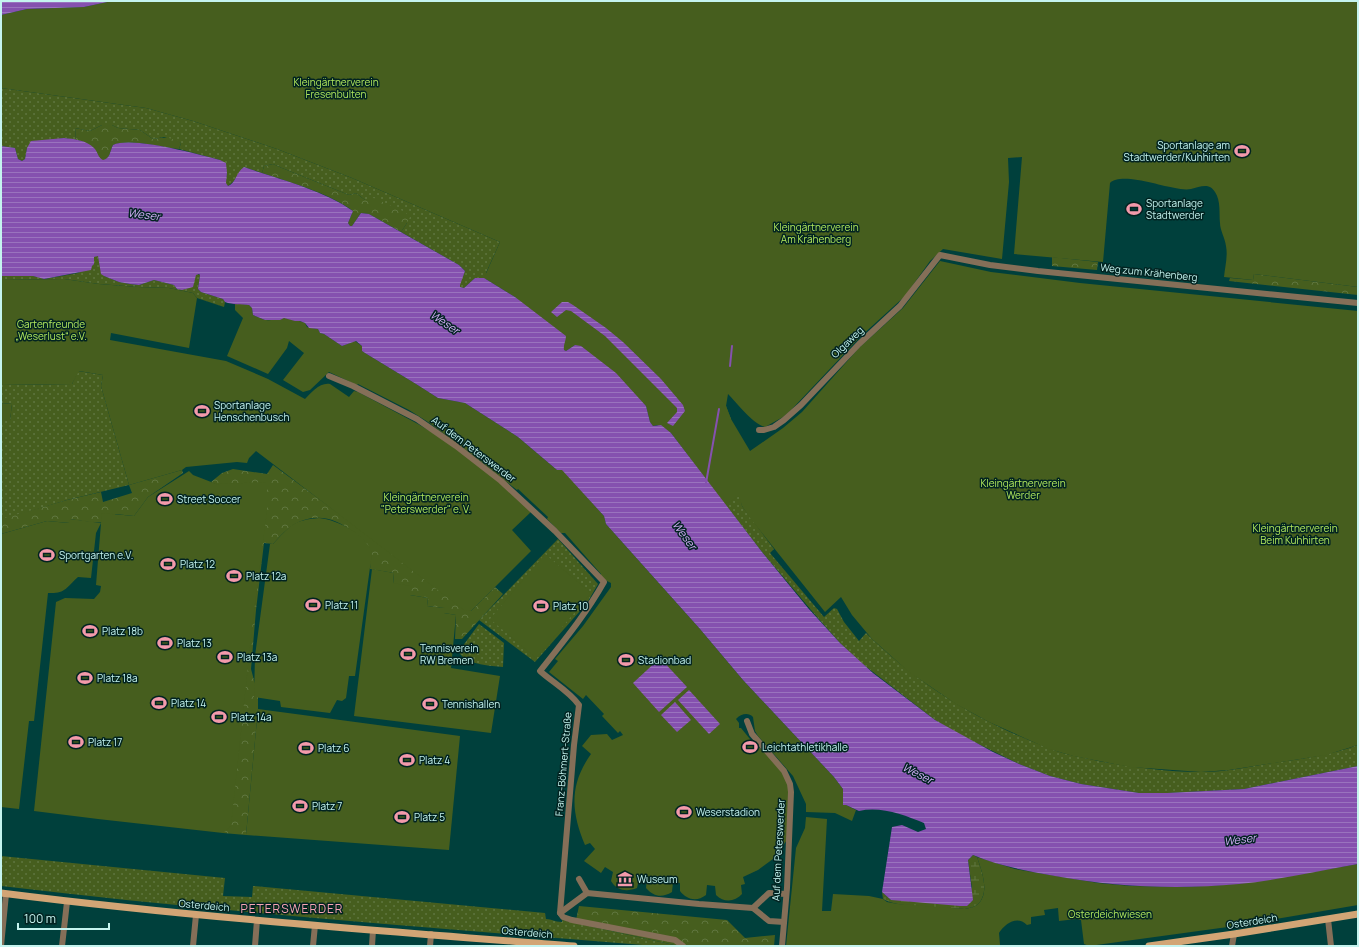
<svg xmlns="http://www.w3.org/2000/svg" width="1359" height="947" viewBox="0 0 1359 947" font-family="Manrope,sans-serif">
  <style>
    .grass { fill: url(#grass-dots) }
    .forest { fill: url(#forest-crowns) }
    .wetland { fill: url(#wetland-marsh) }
    .green { fill: #465e1e }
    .water { fill: url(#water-rules) }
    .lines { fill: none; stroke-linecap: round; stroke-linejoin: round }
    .stream { stroke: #8551af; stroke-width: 2 }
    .minor { stroke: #856f58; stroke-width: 6 }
    .major { stroke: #d2a575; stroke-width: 7 }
    .labels { text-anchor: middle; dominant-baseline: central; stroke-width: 3; stroke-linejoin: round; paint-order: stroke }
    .park-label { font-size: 10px; fill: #b3e95d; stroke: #022321 }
    .poi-label { font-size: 10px; fill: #c5f4ef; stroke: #022321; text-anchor: start }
    .street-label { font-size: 10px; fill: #c5f4ef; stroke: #022321 }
    .water-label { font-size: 11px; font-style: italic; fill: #d2adf5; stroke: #022321 }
    .quarter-label { font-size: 12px; letter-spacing: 1px; fill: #f7a4b3; stroke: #022321 }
  </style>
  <defs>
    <pattern id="grass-dots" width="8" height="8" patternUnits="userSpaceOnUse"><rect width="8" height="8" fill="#465e1e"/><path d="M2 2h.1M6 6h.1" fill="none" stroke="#5f763f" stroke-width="1.8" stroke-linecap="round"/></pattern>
    <pattern id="forest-crowns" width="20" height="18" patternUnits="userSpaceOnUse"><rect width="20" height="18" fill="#465e1e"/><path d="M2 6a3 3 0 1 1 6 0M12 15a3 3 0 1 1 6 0" fill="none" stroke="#5f763f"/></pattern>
    <pattern id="wetland-marsh" width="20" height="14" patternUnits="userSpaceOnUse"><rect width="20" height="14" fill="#465e1e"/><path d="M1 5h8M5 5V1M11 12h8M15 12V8" fill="none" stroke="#5f763f"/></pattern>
    <pattern id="water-rules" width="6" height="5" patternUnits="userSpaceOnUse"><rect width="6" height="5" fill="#8551af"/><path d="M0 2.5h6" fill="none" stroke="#9a73be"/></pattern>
  </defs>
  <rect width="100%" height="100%" fill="#00403c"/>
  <!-- grass -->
  <g class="grass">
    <polygon points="1,88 146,108 193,121 277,149 352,178 500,242 486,273 511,281 475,278 464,288 460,287 459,285 465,271 459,265 401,232 407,223 365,200 356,193 349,195 282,168 273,164 264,166 262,173 244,167 233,182 228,186 225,183 227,173 220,160 179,149 181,143 164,137 153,139 140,130 118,128 112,125 102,125 90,131 75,128 76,140 63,138 27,148 25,159 22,161 18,159 15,148 1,146"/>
    <polygon points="96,256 98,256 104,276 119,282 130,284 139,285 154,280 174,285 177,289 197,274 200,275 198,289 201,292 223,299 225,302 224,307 197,298 193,293 169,288 138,287 99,284 64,279 1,280 1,276 33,276 45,279 78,273 91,266 94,257"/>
    <polygon points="78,371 103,375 101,386 129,485 67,500 1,520 1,420 10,420 12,404 1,403 1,385 72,384"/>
    <path d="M726,406L731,419L742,506L774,549L770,553L824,617L834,608L837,609L844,622L859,641L866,633C919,685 979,722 1049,748C1065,755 1082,757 1098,761C1132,767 1166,772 1200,772C1225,772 1249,767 1272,763C1301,759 1331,755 1358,745V766L1244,789L1167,793H1139L1081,784L1050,776L1019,764L958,734L935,720L860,662L840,643L817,617L762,552L714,490Z"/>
    <polygon points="558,539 598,584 587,603 535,662 479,620"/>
    <path d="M479,624L504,643L503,667C490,666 470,665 460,654L462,647Z"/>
    <path d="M1,856L225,878L223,896L252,897L253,886L545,913L546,919C552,919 554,922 562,922V920L674,945L675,946H655C436,928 218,912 1,886Z"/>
  </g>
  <!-- forest -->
  <g class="forest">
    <path d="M102,125H112L118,128L140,130L153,139C164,137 172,137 181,143L179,149C162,147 128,138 113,145C110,151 110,159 103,161L99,159C96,149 86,141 76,140L75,128L90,131Z"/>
    <path d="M273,164L282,168L349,195L356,193L365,200L374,198L405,212L410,217L407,223L401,232L369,214L361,213L352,226H350L348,223L353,211C327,192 292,183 262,173L264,166Z"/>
    <polygon points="1052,257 1098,262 1097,270 1052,266"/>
    <polygon points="1254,274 1358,287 1358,295 1229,281 1230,278 1253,280"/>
    <path d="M273,465L471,611L495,587L503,594L462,639H455L456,615L444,613V608L427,606L428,598L410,595L393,584L394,573L370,569C371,562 368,546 363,540C361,537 356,534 353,532C339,521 323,514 304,520C291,524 282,534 273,544L264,543L256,610L251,669L258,695V709L246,835L223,833L233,743L219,486L211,482L222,473L233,469L267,474Z"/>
    <polygon points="182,470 183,473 148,497 134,516 115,514 114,523 89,522 70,519 70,523 47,521 1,534 1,519 67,500 101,492 103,502 132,493 129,485"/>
    <polygon points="579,906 727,920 745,938 775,935 774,946 675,946 674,945 562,920 562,916 576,920"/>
  </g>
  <!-- wetland -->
  <path class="wetland" d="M973,855L977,857C981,869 990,891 979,903C976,907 969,908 965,909C946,908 897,908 883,899L882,892L891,900L972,888L968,860Z"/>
  <!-- green -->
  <g class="green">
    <path d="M112,1H1358V287L1254,274L1253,280L1224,277C1225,267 1228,256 1226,246C1225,238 1220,230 1220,223C1219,213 1221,201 1215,192C1209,182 1200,187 1191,189C1186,190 1180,189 1175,188C1160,186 1121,172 1110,183L1103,262L1014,254L1022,157L1008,158L1009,182L1002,259L943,249L930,261L905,296L860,337L791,410L783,417L765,427C753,424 737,403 728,394L726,406L731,419L750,451L783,428L802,412L859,348L903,308L940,261L991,272L1080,283L1358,311V745L1326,755L1229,770L1201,772L1130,767L1073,756L1049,749L989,722L956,704L909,672L872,639L852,615L841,597L825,612L750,518L742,506L739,496L725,505L671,433L657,425L653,426L650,422L646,406L575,345L566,351L563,350V347L515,297L484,278L500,242L352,178L277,149L193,121L146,108L1,88V15L27,9L84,7Z"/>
    <path d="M64,279L99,284L138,287L169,288L193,293L197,298L189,348L111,333L110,340L226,361L268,379L305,399C311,393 320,382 330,384L349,397L354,391L358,392C378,403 398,413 418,424C459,447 496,479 532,511L512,530L531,551L471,611L464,610L256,451L249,458L247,463L237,462L186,467L182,470L129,485L101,386L103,375L79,371L72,384L1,385V280Z"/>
    <path d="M235,303L249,305L252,308L253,315C257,317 262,319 266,320C273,321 280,318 286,318C290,319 301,321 305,323L307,327L318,329L320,333L324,334L342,346L355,341L362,346V351L365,353L416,384L438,398L465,403L518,437L557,470L562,469L604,516L606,524L700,629L743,680L834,777L843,789L846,805L856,810L852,821L835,813L806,812V804L793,776L758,736L755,731L753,717C748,712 741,714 736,719L739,723V728H741L754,744L769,755L789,782L787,840L773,859L758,870L743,877L745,884L741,885L742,894C735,902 724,903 716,895L715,886L707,885L706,895C697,902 687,900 680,891V883L673,882L672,892C662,898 654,897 646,888L647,880L639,879L637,888C627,892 617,891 611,881L613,872L605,867L601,873L584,861L595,849L590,843L585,845C571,812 569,785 591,754L582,746L591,735L607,734L612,740L623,735L620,731L618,733L602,716L604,714L586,695L583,699L549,672L558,661L555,659L583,626L611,587V583L607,581L601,576V574L565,533H561L547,519L548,517L518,489L517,490L479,460L428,422L409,410L358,384L357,385L329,372L310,390L303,392L283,380L304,353L289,341L287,348L268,374L227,356L243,318L235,310Z"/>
    <polygon points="1,403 12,404 10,421 1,420"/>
    <path d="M189,471L193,475L219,485V484L267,482V511L253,619L231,826L223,833L98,819L34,811L56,602L65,598L94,599L100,592L101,586L96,585L101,523L96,533L91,578L78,577C66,588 65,594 48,593L34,721H29L19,809L1,807V534L47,521L69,523L70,519L101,523L102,513L134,516L148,497Z"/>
    <path d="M319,518C338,520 366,534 372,553L355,676H349L346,698L342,701L337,700L330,713L281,707L280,701L254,697L255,656L270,544H273C290,526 293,520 319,518Z"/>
    <polygon points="545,554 591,593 536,658 490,619"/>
    <polygon points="372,569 394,573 393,583 410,586 410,595 428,598 427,606 445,608 444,613 456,615 451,668 500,676 491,733 354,716"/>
    <polygon points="258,709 460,736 449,850 246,835"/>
    <path d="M806,817L827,819L822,911H831L833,894L869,896L883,899L887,902L898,904L965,909C969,908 976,907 979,903C990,891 981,869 977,857L1015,869L1098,883L1131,886L1184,887L1223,885L1266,880L1358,864V905L1235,926L1089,946L1084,944L1081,920L1076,919L1059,921L1058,908L1044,910L1045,915L1031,917V924L1027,925C1017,915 1005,924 999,933L1000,945L786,946L796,848L805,828Z"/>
  </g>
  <!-- water -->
  <g class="water">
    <polygon points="1,1 112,1 84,7 27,9 1,15"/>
    <path d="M64,138C74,139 86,140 94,148C98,152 98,158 103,160C110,159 110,151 113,145C132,136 197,154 220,160L226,163L227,173L226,183L228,186C236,183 236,172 244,167C278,179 324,190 353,211L348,223L350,226H352L361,213L369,214L459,265L465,271L460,285V287L464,288L475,278H484L515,297L566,336C566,341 563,345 564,350L566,351L575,345L581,346L616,373L646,406L650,422L653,426L661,425L671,433L762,552L808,608L840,643L873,673L935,720L993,752L1019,764L1050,776L1081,784L1139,793H1167L1244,789L1358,766V864C1318,871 1279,880 1239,884C1177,890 1115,887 1055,876C1027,871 999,866 973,855L968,860L973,900L967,906H960L891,900L882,892L892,827L902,825L918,832L926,829L924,823C904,815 881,806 859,811L846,805H843V789L834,777L743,680L700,629L606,524L604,516L562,470H557L518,437L465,403L438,398L416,384L365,353L362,351V346L356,341L342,346L324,334L320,333L318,329L309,328L305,323L300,321H295L284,318L280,320H265L253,315L252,308L249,305C241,304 233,305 225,302L223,299L201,292L198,289L200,275L199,274L196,275L193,287L182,290L177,289L174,285L154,280L139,285L130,284L119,282L104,276L101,274L98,256L94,257V264L92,266L91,270L44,279L33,276H1V146L15,148L18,159L22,161L25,159L27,148L31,141Z"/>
    <polygon points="562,302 568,302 573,305 606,328 623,342 661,379 683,405 685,411 673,426 667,423 677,412 677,408 605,336 571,311 566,310 557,317 551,312"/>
    <polygon points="660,658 687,687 659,712 633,683"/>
    <polygon points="689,690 720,724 709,734 678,700"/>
    <polygon points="675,702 691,720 677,732 661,715"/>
  </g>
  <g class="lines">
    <!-- stream -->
    <g class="stream">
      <polyline points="730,366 732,346"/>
      <polyline points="706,483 719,409"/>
    </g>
    <!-- minor -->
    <g class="minor">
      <path d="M329,376L353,386L417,419L456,446L501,481L555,531L604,582C586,614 563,642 540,671C552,682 569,691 579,705L574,745L560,913L563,917L572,920L675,940L683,946"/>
      <polyline points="759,430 764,430 774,427 784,420 801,405 859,344 900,306 940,255 990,265 1038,271 1358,303"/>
      <polyline points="747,721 752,734 784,771 790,784 791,792 787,888 782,946"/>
      <polyline points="579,879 587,893"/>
      <polyline points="753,908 769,893 786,894"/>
      <polyline points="560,913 587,893 699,904 753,908 769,921 784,922"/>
      <polyline points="1328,919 1331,946"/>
      <polyline points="1,946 6,894"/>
      <polyline points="62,946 67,902"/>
      <polyline points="193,946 196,915"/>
      <polyline points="255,946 257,920"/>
      <polyline points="313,946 315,925"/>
      <polyline points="372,946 373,930"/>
      <polyline points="430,946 431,934"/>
      <polyline points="1232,946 1234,934"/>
    </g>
    <!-- major -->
    <g class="major">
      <path d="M1,893C191,917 383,931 574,946"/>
      <polyline points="1149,946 1234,934 1358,914"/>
    </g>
  </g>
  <!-- icons -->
  <defs>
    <g id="stadium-bare" transform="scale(1.2)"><path d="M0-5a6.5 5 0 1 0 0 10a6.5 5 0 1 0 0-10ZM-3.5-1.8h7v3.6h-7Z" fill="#f39aab" stroke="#022321" stroke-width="2.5" paint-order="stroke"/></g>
    <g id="museum-bare" transform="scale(1.2)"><path d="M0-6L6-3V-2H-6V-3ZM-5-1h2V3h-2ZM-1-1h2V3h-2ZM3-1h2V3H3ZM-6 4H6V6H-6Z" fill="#f39aab" stroke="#022321" stroke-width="2.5" paint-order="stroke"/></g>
  </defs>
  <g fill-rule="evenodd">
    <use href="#stadium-bare" x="1242" y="151"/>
    <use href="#stadium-bare" x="1134" y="209"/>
    <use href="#stadium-bare" x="202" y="411"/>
    <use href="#stadium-bare" x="165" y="499"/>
    <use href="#stadium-bare" x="47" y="555"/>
    <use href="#stadium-bare" x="168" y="564"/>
    <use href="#stadium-bare" x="234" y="576"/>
    <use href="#stadium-bare" x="313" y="605"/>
    <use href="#stadium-bare" x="541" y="606"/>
    <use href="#stadium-bare" x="90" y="631"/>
    <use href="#stadium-bare" x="165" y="643"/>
    <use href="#stadium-bare" x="408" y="654"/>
    <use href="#stadium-bare" x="225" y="657"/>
    <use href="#stadium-bare" x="626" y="660"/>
    <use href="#stadium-bare" x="85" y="678"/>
    <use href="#stadium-bare" x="159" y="703"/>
    <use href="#stadium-bare" x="430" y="704"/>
    <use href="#stadium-bare" x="219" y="717"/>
    <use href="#stadium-bare" x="76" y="742"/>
    <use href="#stadium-bare" x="750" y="747"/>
    <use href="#stadium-bare" x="306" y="748"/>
    <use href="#stadium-bare" x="407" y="760"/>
    <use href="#stadium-bare" x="300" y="806"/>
    <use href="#stadium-bare" x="684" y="812"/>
    <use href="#stadium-bare" x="402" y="817"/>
    <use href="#museum-bare" x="625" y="879"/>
  </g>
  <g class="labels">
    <!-- park labels -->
    <g class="park-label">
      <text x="336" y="82">Kleingärtnerverein<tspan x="336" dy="12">Fresenbulten</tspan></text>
      <text x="816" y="227">Kleingärtnerverein<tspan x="816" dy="12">Am Krähenberg</tspan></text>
      <text x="51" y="324">Gartenfreunde<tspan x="51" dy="12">„Weserlust“ e.V.</tspan></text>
      <text x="1023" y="483">Kleingärtnerverein<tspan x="1023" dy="12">Werder</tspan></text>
      <text x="426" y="497">Kleingärtnerverein<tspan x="426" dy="12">"Peterswerder" e. V.</tspan></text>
      <text x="1295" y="528">Kleingärtnerverein<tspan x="1295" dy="12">Beim Kuhhirten</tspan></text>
      <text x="1110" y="914">Osterdeichwiesen</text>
    </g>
    <!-- poi labels -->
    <g class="poi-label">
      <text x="1230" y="145" text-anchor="end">Sportanlage am<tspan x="1230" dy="12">Stadtwerder/Kuhhirten</tspan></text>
      <text x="1146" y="203">Sportanlage<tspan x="1146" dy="12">Stadtwerder</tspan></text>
      <text x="214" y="405">Sportanlage<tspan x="214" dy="12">Henschenbusch</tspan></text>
      <text x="177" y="499">Street Soccer</text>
      <text x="59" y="555">Sportgarten e.V.</text>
      <text x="180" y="564">Platz 12</text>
      <text x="246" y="576">Platz 12a</text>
      <text x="325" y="605">Platz 11</text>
      <text x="553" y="606">Platz 10</text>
      <text x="102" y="631">Platz 18b</text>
      <text x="177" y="643">Platz 13</text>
      <text x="420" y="648">Tennisverein<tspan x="420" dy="12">RW Bremen</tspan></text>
      <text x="237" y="657">Platz 13a</text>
      <text x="638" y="660">Stadionbad</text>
      <text x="97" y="678">Platz 18a</text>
      <text x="171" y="703">Platz 14</text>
      <text x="442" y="704">Tennishallen</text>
      <text x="231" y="717">Platz 14a</text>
      <text x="88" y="742">Platz 17</text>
      <text x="762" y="747">Leichtathletikhalle</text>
      <text x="318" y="748">Platz 6</text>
      <text x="419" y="760">Platz 4</text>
      <text x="312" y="806">Platz 7</text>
      <text x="696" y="812">Weserstadion</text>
      <text x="414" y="817">Platz 5</text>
      <text x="637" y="879">Wuseum</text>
    </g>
    <!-- street labels -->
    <g class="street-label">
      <text transform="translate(1149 272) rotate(6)">Weg zum Krähenberg</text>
      <text transform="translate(847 342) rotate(-44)">Olgaweg</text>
      <text transform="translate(474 449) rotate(37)">Auf dem Peterswerder</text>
      <text transform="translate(563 764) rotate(-85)">Franz-Böhmert-Straße</text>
      <text transform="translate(778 850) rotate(-87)">Auf dem Peterswerder</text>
      <text transform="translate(204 905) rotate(5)">Osterdeich</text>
      <text transform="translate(1252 921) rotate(-9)">Osterdeich</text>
      <text transform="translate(527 932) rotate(5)">Osterdeich</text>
    </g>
    <!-- water labels -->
    <g class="water-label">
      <text transform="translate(144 214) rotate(7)">Weser</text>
      <text transform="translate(445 322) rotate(34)">Weser</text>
      <text transform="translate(685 535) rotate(53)">Weser</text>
      <text transform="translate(918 773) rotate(27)">Weser</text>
      <text transform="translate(1240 839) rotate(-7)">Weser</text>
    </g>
    <!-- quarter labels -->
    <g class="quarter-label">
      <text x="292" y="908">PETERSWERDER</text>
    </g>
  </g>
  <!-- border -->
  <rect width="1359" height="947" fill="none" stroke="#c5f4ef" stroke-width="4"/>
  <!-- scale -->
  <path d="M18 923v6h91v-6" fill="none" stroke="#c5f4ef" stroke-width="2"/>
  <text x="24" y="923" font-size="12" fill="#c5f4ef" stroke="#022321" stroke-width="3" paint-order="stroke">100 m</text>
</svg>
